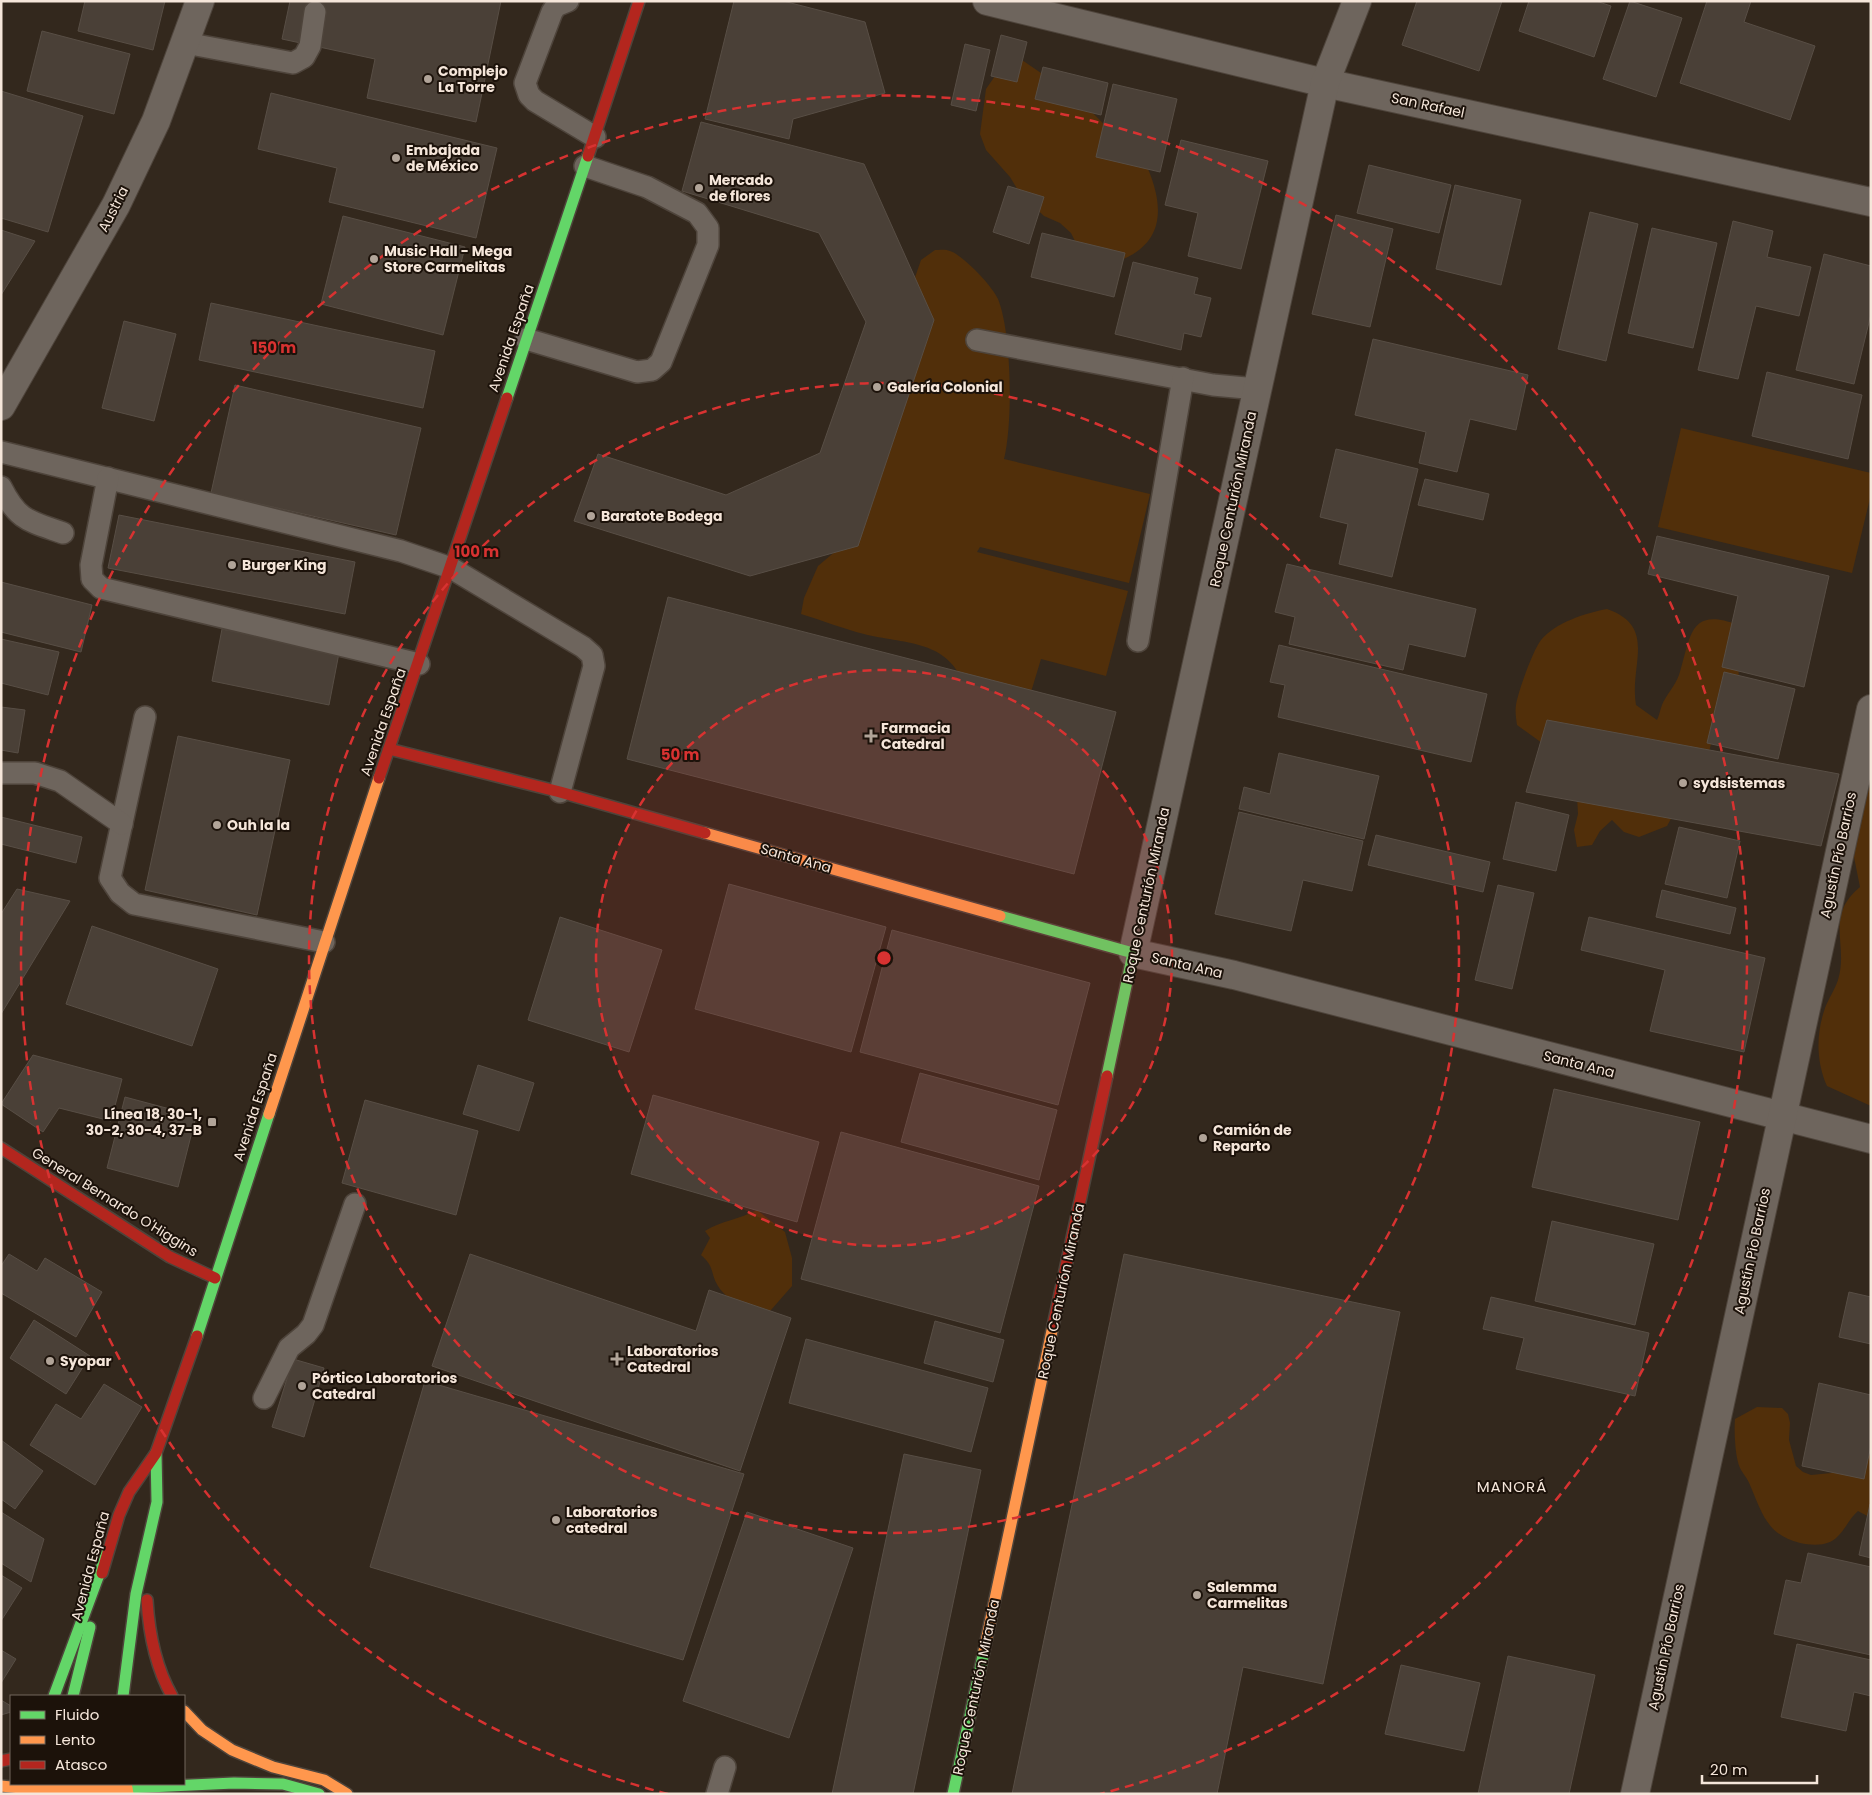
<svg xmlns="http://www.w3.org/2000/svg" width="1872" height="1795" viewBox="0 0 1872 1795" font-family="Poppins,sans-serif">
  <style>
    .green { fill: #512f0a }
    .building { fill: #4a4037; stroke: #584e45 }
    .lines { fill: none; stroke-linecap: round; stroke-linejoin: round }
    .lane-casing { stroke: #4e443b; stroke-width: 24 }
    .street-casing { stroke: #4e443b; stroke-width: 30 }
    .fast-casing { stroke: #4e443b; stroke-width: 14 }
    .slow-casing { stroke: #4e443b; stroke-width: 14 }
    .jam-casing { stroke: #4e443b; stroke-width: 14 }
    .lane { stroke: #6e655d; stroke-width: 21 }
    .street { stroke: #6e655d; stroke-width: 28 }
    .fast { stroke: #63d668; stroke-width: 11 }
    .slow { stroke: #ff974d; stroke-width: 11 }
    .jam { stroke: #b3261e; stroke-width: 11 }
    .ring { fill: none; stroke: #d83231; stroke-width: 2.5; stroke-dasharray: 9 6 }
    .poi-dot { fill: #b1a498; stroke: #1c120a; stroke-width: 2 }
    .labels { text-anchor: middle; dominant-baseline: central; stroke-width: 4; stroke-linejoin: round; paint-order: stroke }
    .poi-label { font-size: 14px; font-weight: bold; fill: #f5e6da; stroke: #1c120a; text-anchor: start }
    .street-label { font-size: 14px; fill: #f5e6da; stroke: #1c120a }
    .neighbourhood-label { font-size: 15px; letter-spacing: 1px; fill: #f5e6da; stroke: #1c120a }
    .centre { fill: #d83231; stroke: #1c120a; stroke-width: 2.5 }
    .ring-label { font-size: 15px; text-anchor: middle; font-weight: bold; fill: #d83231; stroke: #1c120a; stroke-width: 4; stroke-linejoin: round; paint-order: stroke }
  </style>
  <rect width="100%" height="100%" fill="#33281d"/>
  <!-- green -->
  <g class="green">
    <path d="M1022,60L1079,99L1148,169C1167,214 1161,249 1110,264L1080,251L1071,233L1060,223L1044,216L1019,192L1010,177L986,150L980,134L986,89L995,76Z"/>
    <path d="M935,250C939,250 946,249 950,251C963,255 993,287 998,299C1012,334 1013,423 1004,459L1150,494L1129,583L980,547L977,552L1128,591L1106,676L1041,659L1031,692L963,682C945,639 903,644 864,634C843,629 822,620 801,614L804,598L818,566L856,534L911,289L921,260Z"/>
    <polygon points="1681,428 1871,473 1871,494 1852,573 1658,527"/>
    <path d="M1607,609C1658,627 1629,665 1636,705L1657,720C1659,716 1660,710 1662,705C1666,695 1675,686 1679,675C1691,638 1688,606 1738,625L1739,701L1717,722L1703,774L1683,797L1667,826L1639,837L1624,832L1612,820L1600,831L1592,845L1577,847L1574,830L1578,814L1577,796L1542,743L1517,725C1516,718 1515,711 1516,705C1518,692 1533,650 1541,640C1555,623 1585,613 1607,609Z"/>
    <path d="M1871,784V1106L1827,1086C1816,1061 1816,1034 1825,1008C1829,998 1835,989 1838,980C1849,944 1824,917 1860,887L1854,857L1861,809Z"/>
    <path d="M757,1210L785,1232L792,1258V1286L764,1318C748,1309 728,1302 718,1286C710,1273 715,1267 701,1255L710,1238L705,1231C721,1221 740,1219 757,1210Z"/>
    <path d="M1757,1407L1782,1408L1788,1414L1790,1423L1789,1440L1796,1466L1803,1472L1811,1475L1842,1472L1854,1459L1871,1455V1518L1858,1511C1848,1519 1843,1536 1830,1542C1820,1546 1810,1545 1800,1543C1767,1535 1762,1513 1750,1485C1748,1479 1743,1474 1740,1468C1735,1458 1734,1430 1735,1419Z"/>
  </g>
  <!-- building -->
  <g class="building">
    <polygon points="85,1 165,1 153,50 78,31"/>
    <polygon points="290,1 501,1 476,122 367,98 375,59 282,39"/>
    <polygon points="734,1 783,1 865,22 885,93 793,119 789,139 705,119"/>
    <polygon points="1417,1 1502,1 1479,71 1402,45"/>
    <polygon points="1529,1 1596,1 1611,6 1594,57 1519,31"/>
    <polygon points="1630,1 1682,18 1656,97 1603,79"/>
    <polygon points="1707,1 1751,1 1744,22 1815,46 1790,120 1680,83"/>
    <polygon points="42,31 130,54 114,114 27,91"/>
    <polygon points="1001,35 1027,42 1017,82 991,76"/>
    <polygon points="965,44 990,50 976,111 951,105"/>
    <polygon points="1043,67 1108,83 1101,115 1035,99"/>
    <polygon points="1113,84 1177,99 1160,172 1096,157"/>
    <polygon points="1,91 83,116 48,232 1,218"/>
    <polygon points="271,93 497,148 476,238 329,202 337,168 258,149"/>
    <polygon points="701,122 864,164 934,320 858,546 750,576 574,521 598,454 726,495 820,453 866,322 819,233 682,191"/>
    <polygon points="1181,140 1268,161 1241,269 1188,256 1198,213 1165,205"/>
    <polygon points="1369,165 1451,185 1439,233 1357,213"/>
    <polygon points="1455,185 1521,200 1501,285 1436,269"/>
    <polygon points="1008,186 1044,197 1029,244 993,232"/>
    <polygon points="1590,212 1638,224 1606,361 1558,349"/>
    <polygon points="1336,215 1393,229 1370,327 1312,314"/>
    <polygon points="343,216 465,247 443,335 321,304"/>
    <polygon points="1733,221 1773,231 1767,257 1811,267 1799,316 1756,306 1738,379 1698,370"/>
    <polygon points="1652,228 1717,243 1693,348 1628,333"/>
    <polygon points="1,230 35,241 1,295"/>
    <polygon points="1042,233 1125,253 1114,297 1031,277"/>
    <polygon points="1824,254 1871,266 1871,314 1854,384 1796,370"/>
    <polygon points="1133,262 1198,278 1194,294 1211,298 1201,337 1184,333 1181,350 1115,334"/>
    <polygon points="211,303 435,351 423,408 199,360"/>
    <polygon points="124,321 176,334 154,421 102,408"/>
    <polygon points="1373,339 1528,375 1516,430 1470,419 1457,472 1419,463 1426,432 1355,415"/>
    <polygon points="1767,372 1862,395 1848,459 1752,436"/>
    <polygon points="235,385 421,428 396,535 211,493"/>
    <polygon points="1336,449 1418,469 1392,577 1339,564 1348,524 1320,517"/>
    <polygon points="1425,479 1489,494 1483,520 1418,505"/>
    <polygon points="119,515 355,562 345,614 108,568"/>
    <polygon points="1657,536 1829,576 1804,687 1722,667 1738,596 1648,574"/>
    <polygon points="1287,564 1476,609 1465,657 1409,644 1403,670 1289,644 1295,617 1275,612"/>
    <polygon points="1,582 92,605 81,652 1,632"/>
    <polygon points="668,597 1116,712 1074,874 627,759"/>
    <polygon points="222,629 339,653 329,705 212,681"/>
    <polygon points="1,639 59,652 48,695 1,683"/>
    <polygon points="1279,645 1487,694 1471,762 1278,717 1285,685 1270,682"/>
    <polygon points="1724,672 1795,689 1778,759 1707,743"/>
    <polygon points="1,707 25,710 18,753 1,750"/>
    <polygon points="1547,720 1839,774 1821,846 1526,792"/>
    <polygon points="178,736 290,760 257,915 145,890"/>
    <polygon points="1279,753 1379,776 1364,839 1239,809 1244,787 1270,794"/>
    <polygon points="1516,802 1569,815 1556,871 1503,859"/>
    <polygon points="1239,812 1363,841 1352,891 1303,880 1291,931 1215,914"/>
    <polygon points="1,817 82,837 76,863 1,844"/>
    <polygon points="1679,827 1740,841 1727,898 1665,884"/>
    <polygon points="1376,835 1490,862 1483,892 1368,865"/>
    <polygon points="729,884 886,927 851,1052 695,1009"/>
    <polygon points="1498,885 1534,893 1512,989 1475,980"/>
    <polygon points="17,889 70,901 1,1014 1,914"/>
    <polygon points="1662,890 1736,908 1730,934 1656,917"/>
    <polygon points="560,917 662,950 629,1052 528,1020"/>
    <polygon points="1589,917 1765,958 1744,1052 1650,1031 1665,970 1581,950"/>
    <polygon points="92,926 218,969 192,1046 66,1004"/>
    <polygon points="892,930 1090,983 1058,1105 860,1052"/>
    <polygon points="33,1055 122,1079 111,1121 59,1108 43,1132 1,1104"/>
    <polygon points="478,1065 534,1083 519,1131 463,1114"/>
    <polygon points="920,1073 1057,1110 1039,1180 901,1142"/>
    <polygon points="1554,1089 1700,1122 1678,1220 1532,1187"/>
    <polygon points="653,1095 819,1142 797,1222 631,1174"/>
    <polygon points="125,1097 196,1116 178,1187 107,1168"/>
    <polygon points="365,1100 478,1131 456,1215 342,1183"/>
    <polygon points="841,1132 1039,1186 1000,1333 801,1279"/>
    <polygon points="1552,1221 1654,1244 1635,1325 1535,1301"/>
    <polygon points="9,1254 37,1271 45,1258 102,1292 76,1337 1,1293 1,1266"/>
    <polygon points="470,1254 696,1331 709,1290 791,1318 740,1471 432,1366"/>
    <polygon points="1124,1254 1400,1312 1323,1684 1243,1667 1217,1794 1012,1794"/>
    <polygon points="1849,1292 1871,1297 1871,1344 1839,1337"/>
    <polygon points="1491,1297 1649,1333 1635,1396 1516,1369 1524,1338 1483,1329"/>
    <polygon points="34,1320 90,1356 66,1394 10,1358"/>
    <polygon points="935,1321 1004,1340 993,1382 924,1363"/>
    <polygon points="806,1339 988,1388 971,1452 789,1403"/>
    <polygon points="293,1359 324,1368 304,1437 272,1427"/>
    <polygon points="425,1381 744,1474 683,1660 370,1567"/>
    <polygon points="1819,1383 1871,1395 1871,1445 1864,1479 1802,1466"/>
    <polygon points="104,1384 142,1407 95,1485 30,1445 56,1404 81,1419"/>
    <polygon points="1,1440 43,1471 15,1509 1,1499"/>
    <polygon points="904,1454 981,1470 913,1794 832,1794"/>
    <polygon points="1870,1504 1871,1504 1871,1558 1859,1555"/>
    <polygon points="1,1512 44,1539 31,1582 1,1563"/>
    <polygon points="747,1512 853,1548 789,1738 683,1701"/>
    <polygon points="1808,1553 1871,1567 1871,1655 1774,1634 1786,1580 1801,1583"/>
    <polygon points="1,1575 22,1588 1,1621"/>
    <polygon points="1797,1644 1871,1660 1871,1696 1854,1692 1846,1731 1781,1717"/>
    <polygon points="1,1650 16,1659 1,1683"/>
    <polygon points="1508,1656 1595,1675 1569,1794 1478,1794"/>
    <polygon points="1401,1665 1480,1683 1464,1751 1385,1734"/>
    <polygon points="1,1700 11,1706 11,1712 1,1715"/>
  </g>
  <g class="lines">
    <!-- lane casing -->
    <g class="lane-casing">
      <g id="lane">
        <polyline points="568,1 556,6 552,12 525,83 529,95 535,101 595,137"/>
        <polyline points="185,43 293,63 304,57 310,46 315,12"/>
        <polyline points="526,339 637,372 652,370 661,362 708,245 708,228 697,213 647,187 585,166"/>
        <polyline points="977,340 1213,385 1257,389"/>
        <polyline points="1,452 401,551 451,568 583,647 592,655 594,666 560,792"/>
        <polyline points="108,478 91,565 92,579 101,588 419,664"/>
        <path d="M1,487C18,521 29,521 63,533"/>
        <polyline points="1138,641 1183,378"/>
        <polyline points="145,717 110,878 120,893 134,904 324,942"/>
        <polyline points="1,773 35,773 60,781 122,824"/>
        <polyline points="264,1398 289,1348 306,1334 313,1325 355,1204"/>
        <polyline points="717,1794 725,1767"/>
      </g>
    </g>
    <!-- street casing -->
    <g class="street-casing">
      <g id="street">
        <polyline points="987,1 1325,83 1871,202"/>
        <polyline points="1357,1 1325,83 1133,953 1234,975 1871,1139"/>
        <polyline points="1,406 116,205 156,121 200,1"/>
        <polyline points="1635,1794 1871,709"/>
      </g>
    </g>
    <!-- fast casing -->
    <g class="fast-casing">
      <g id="fast">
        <polyline points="507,398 588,156"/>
        <polyline points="1000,916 1133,953 1107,1076"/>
        <polyline points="197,1336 269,1114"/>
        <polyline points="54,1696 108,1550"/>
        <polyline points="73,1696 90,1627"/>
        <polyline points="123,1696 136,1594 157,1502 156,1453"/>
        <polyline points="127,1784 127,1788 234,1783 283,1784 319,1794"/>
        <polyline points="953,1794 984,1651"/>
      </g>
    </g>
    <!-- slow casing -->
    <g class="slow-casing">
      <g id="slow">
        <polyline points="705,833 1000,916"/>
        <polyline points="269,1114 379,778"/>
        <polyline points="984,1651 1053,1326"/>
        <polyline points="184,1711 202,1730 232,1750 273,1767 324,1780 347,1794"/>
        <polyline points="1,1786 31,1789 127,1788 128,1794"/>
      </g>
    </g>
    <!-- jam casing -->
    <g class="jam-casing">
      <g id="jam">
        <polyline points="588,156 639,1"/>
        <polyline points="389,749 560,792 705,833"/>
        <polyline points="379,778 507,398"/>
        <polyline points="1,1148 170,1257 215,1278"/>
        <polyline points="1053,1326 1107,1076"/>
        <polyline points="102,1573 119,1515 129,1492 156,1453 197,1336"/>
        <path d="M147,1600C149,1634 155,1666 172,1696"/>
        <polyline points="1,1761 11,1759"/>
      </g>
    </g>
    <!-- lane -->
    <use href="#lane" class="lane"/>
    <!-- street -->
    <use href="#street" class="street"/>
    <!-- fast -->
    <use href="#fast" class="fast"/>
    <!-- slow -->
    <use href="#slow" class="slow"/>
    <!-- jam -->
    <use href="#jam" class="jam"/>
  </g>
  <!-- distance rings -->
  <circle cx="884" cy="958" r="288" fill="#d83231" fill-opacity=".12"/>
  <g class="ring">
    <circle cx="884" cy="958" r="288"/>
    <circle cx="884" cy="958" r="575"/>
    <path d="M668 1794A863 863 0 1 1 1100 1794"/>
  </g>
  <!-- markers -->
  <g class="poi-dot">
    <circle cx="428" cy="79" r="5"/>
    <circle cx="396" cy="158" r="5"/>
    <circle cx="699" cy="188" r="5"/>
    <circle cx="374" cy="259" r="5"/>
    <circle cx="877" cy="387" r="5"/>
    <circle cx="591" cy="516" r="5"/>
    <circle cx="232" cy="565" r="5"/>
    <path d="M868.5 728.5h5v5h5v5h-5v5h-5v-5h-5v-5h5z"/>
    <circle cx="1683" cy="783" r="5"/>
    <circle cx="217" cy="825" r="5"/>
    <rect x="207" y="1117" width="10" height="10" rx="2.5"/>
    <circle cx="1203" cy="1138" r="5"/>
    <path d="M614.5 1351.5h5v5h5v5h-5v5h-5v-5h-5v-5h5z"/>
    <circle cx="50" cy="1361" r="5"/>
    <circle cx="302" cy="1386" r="5"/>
    <circle cx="556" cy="1520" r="5"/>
    <circle cx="1197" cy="1595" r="5"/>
  </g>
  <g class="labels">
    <!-- poi labels -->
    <g class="poi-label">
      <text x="438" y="71">Complejo<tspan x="438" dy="16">La Torre</tspan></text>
      <text x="406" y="150">Embajada<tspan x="406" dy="16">de México</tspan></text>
      <text x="709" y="180">Mercado<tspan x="709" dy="16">de flores</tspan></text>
      <text x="384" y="251">Music Hall - Mega<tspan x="384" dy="16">Store Carmelitas</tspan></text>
      <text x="887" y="387">Galería Colonial</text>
      <text x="601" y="516">Baratote Bodega</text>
      <text x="242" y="565">Burger King</text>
      <text x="881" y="728">Farmacia<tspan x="881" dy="16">Catedral</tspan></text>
      <text x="1693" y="783">sydsistemas</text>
      <text x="227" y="825">Ouh la la</text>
      <text x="202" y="1114" text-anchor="end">Línea 18, 30-1,<tspan x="202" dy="16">30-2, 30-4, 37-B</tspan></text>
      <text x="1213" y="1130">Camión de<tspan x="1213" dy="16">Reparto</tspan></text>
      <text x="627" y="1351">Laboratorios<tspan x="627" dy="16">Catedral</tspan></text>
      <text x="60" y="1361">Syopar</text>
      <text x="312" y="1378">Pórtico Laboratorios<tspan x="312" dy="16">Catedral</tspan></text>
      <text x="566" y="1512">Laboratorios<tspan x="566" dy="16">catedral</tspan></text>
      <text x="1207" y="1587">Salemma<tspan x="1207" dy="16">Carmelitas</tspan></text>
    </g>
    <!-- street labels -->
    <g class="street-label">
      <text transform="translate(1428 105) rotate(12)">San Rafael</text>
      <text transform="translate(113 209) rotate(-63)">Austria</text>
      <text transform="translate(511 338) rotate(-71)">Avenida España</text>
      <text transform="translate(1233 499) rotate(-78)">Roque Centurión Miranda</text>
      <text transform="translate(383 722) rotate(-71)">Avenida España</text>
      <text transform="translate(1838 855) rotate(-78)">Agustín Pío Barrios</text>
      <text transform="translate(796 858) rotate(16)">Santa Ana</text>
      <text transform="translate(1146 895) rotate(-78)">Roque Centurión Miranda</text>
      <text transform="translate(1187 965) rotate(13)">Santa Ana</text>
      <text transform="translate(1579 1064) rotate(14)">Santa Ana</text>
      <text transform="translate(255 1107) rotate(-72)">Avenida España</text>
      <text transform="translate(115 1202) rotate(32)">General Bernardo O'Higgins</text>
      <text transform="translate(1752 1251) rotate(-78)">Agustín Pío Barrios</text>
      <text transform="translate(1061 1291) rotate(-78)">Roque Centurión Miranda</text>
      <text transform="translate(90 1566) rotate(-75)">Avenida España</text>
      <text transform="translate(1666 1647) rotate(-78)">Agustín Pío Barrios</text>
      <text transform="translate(976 1687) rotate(-78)">Roque Centurión Miranda</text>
    </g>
    <!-- neighbourhood labels -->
    <g class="neighbourhood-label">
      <text x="1512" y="1486">MANORÁ</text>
    </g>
  </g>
  <circle cx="884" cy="958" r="8" class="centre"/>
  <g class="ring-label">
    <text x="274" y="353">150 m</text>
    <text x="477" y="557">100 m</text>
    <text x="680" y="760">50 m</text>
  </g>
  <!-- border -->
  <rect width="1872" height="1795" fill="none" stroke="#f5e6da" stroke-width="5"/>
  <!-- legend -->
  <rect x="10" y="1695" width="175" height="90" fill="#1c120a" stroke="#73675d"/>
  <rect x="20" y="1711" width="25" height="8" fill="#63d668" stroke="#73675d"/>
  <text x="55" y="1720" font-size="15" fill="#f5e6da">Fluido</text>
  <rect x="20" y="1736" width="25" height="8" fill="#ff974d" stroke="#73675d"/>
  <text x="55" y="1745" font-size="15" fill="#f5e6da">Lento</text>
  <rect x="20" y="1761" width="25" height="8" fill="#b3261e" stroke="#73675d"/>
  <text x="55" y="1770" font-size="15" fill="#f5e6da">Atasco</text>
  <!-- scale -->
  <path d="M1702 1775v8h115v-8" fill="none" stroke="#f5e6da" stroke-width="2.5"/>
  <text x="1710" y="1775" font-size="15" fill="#f5e6da" stroke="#1c120a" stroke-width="4" paint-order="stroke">20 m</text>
</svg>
